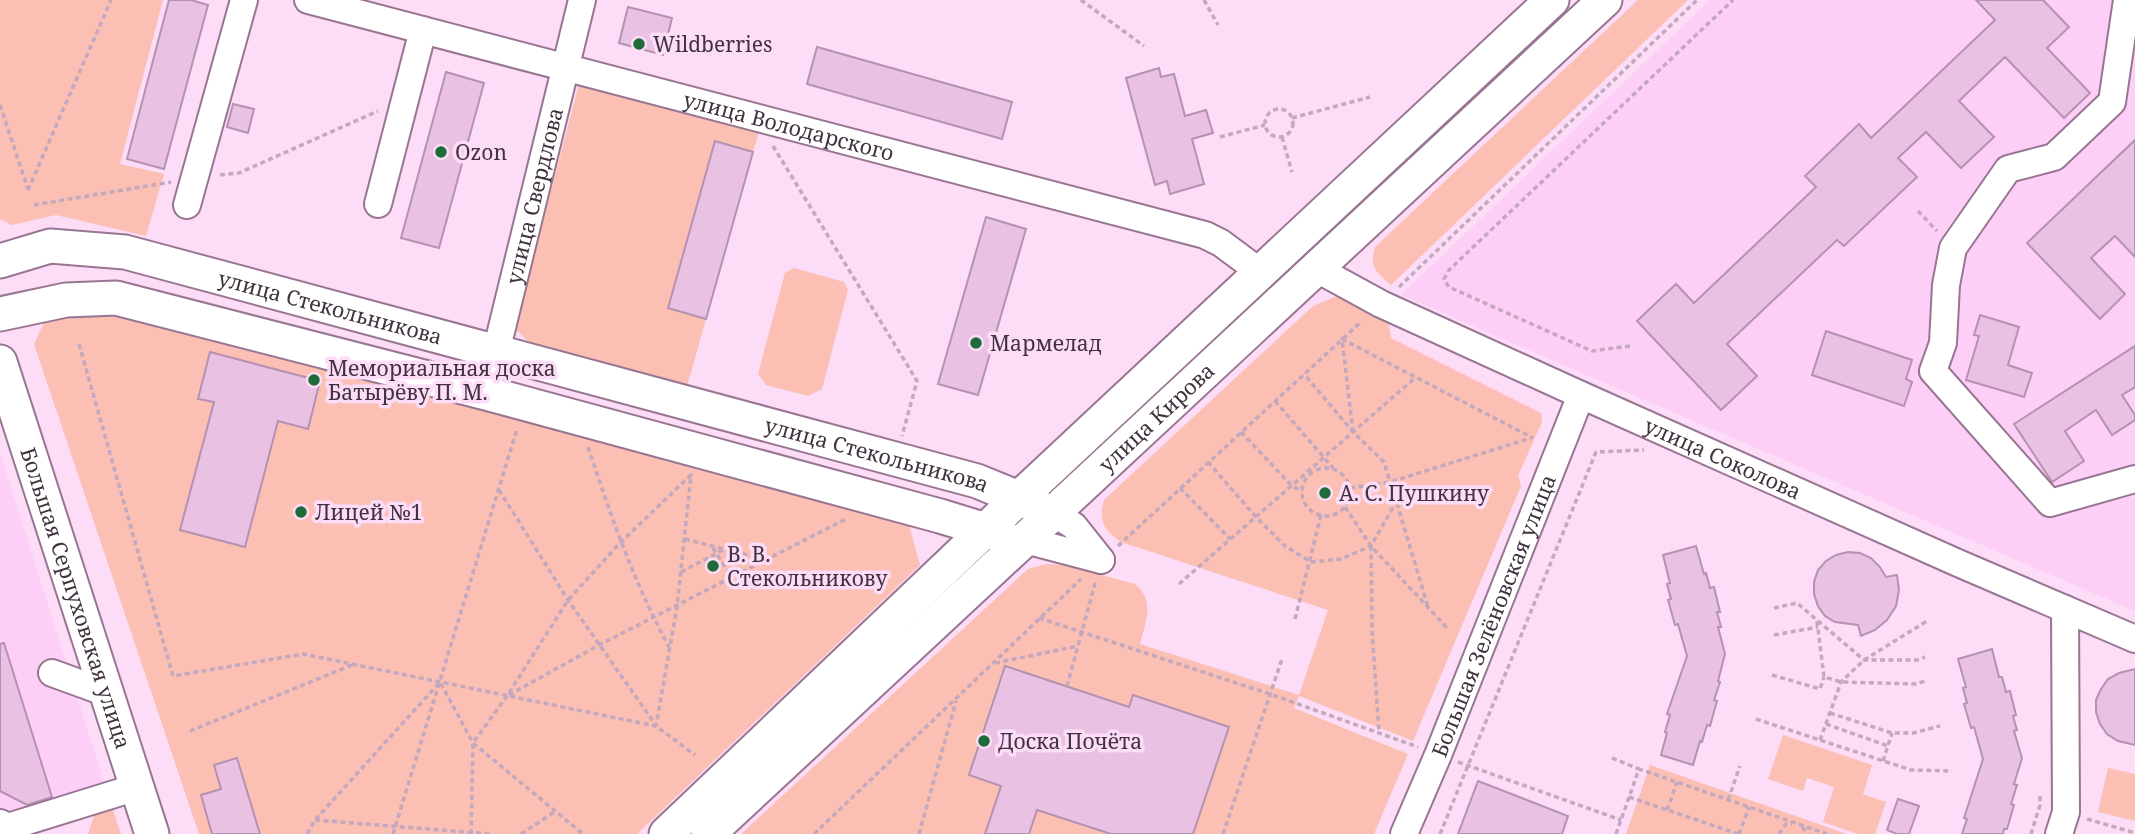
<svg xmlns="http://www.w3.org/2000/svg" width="2135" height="834" viewBox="0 0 2135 834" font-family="'Noto Serif',serif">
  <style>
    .built { fill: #fdcff6 }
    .green { fill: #fbbfb3 }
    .building { fill: #e8c1e3; stroke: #b691b1; stroke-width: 2 }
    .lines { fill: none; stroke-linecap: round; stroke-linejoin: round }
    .minor-casing { stroke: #987593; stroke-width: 30 }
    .major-casing { stroke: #987593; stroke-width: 37 }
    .path { stroke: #c3a8be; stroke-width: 3.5; stroke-dasharray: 5 3.5; stroke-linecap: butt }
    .minor { stroke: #fff; stroke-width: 26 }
    .major { stroke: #fff; stroke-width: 33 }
    .poi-dot { fill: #1f6b39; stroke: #fcdcf7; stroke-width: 2.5 }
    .labels { text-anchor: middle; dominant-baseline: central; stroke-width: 7; stroke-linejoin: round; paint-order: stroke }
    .poi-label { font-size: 21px; fill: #41323f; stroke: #fcdcf7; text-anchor: start }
    .street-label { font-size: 21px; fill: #41323f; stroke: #fcdcf7 }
  </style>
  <rect width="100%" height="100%" fill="#fcdcf7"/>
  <!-- built -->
  <g class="built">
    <polygon points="1710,0 2135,0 2135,611 1401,295"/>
    <polygon points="0,453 105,785 97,807 0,815"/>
  </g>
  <!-- green -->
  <g class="green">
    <polygon points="0,0 163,0 120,164 164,174 146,236 56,215 12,225 0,219"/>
    <path d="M1638,0H1688L1391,285C1376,272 1369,267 1375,247Z"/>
    <polygon points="581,76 762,123 753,152 715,141 668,308 706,319 686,390 539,351 515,329"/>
    <polygon points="794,268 844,282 848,290 822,389 808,396 766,385 758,374 785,273"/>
    <path d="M1337,296L1388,319L1391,338L1541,413L1542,422L1518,476L1521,486L1413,741L1299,696L1294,708L1408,754L1374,834H741L1028,569L1046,564L1065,565L1135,584C1156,601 1145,623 1140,644L1299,695L1328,610L1121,542C1104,531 1098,520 1104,500L1313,306Z"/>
    <polygon points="68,306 151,314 908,521 920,565 637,834 199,834 34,344 46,318"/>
    <polygon points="1783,735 1872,765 1863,794 1886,802 1875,834 1858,834 1823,822 1834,787 1807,778 1803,791 1768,779"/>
    <polygon points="1650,765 1847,834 1626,834"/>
    <polygon points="2108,768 2135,774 2135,821 2098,812"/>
    <polygon points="105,785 121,834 88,834"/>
  </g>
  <!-- building -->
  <g class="building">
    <polygon points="169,0 191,0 208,5 164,169 127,159"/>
    <polygon points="1976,0 2043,0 2069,27 2047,48 2090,93 2064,118 2005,57 1959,101 1994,137 1961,168 1926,132 1898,158 1917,177 1844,246 1837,240 1727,344 1757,376 1721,410 1637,321 1676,284 1694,303 1816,187 1805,176 1859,124 1871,138 1995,20"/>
    <polygon points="628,7 672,18 663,55 619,43"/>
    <polygon points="817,47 1012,102 1002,139 807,84"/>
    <polygon points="1159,68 1161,77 1174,74 1185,116 1206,110 1213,133 1192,139 1204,184 1170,194 1167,181 1155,185 1126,78"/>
    <polygon points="446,72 484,83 439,248 401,238"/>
    <polygon points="233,104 254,109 248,133 227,127"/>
    <polygon points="2135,140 2135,257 2115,236 2091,258 2125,294 2100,319 2027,243"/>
    <polygon points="715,141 753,152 706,319 668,308"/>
    <polygon points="986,217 1026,229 978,395 938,384"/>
    <polygon points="1980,315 2019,327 2008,365 2032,373 2024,397 1966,380 1979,336 1974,335"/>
    <polygon points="1826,331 1912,360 1906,379 1912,382 1904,406 1812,375"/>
    <polygon points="2135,346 2135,387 2122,395 2135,415 2135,420 2112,435 2096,410 2065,431 2084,461 2052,482 2014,424"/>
    <polygon points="210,352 320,381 308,429 278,421 245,547 180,530 214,402 198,399"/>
    <polygon points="1696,546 1704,574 1706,573 1710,588 1714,587 1720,612 1717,612 1721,627 1718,627 1725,654 1718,681 1720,682 1714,700 1717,701 1710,726 1707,725 1702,742 1700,741 1693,765 1661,755 1667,733 1665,732 1670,715 1667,714 1687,656 1678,624 1675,625 1668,600 1671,599 1667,584 1670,583 1663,555"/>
    <polygon points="1848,552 1860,553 1871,558 1880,567 1886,577 1897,575 1899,590 1896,606 1887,620 1875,630 1861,636 1858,625 1835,622 1825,616 1818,606 1814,594 1814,582 1818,570 1826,561 1836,555"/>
    <polygon points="4,643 52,797 27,805 0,791 0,644"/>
    <polygon points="1992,649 1999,677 2002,677 2006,692 2010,691 2016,715 2013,716 2017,730 2014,731 2022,758 2014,784 2017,785 2011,804 2014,805 2007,829 2004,829 2003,834 1962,834 1967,819 1964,818 1983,759 1974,727 1971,728 1964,704 1967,703 1963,688 1966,687 1958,659"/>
    <polygon points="1005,666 1129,707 1133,695 1229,727 1193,834 1111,834 1037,810 1029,834 985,834 1001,786 969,775"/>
    <polygon points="2135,669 2135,745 2118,741 2107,734 2100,724 2096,712 2096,700 2101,689 2108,679 2119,673"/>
    <polygon points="237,758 260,834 212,834 201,795 221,789 214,765"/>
    <polygon points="1478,781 1568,816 1562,834 1458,834"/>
    <polygon points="1898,799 1919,806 1909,834 1897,834 1887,830"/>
  </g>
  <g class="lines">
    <!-- minor casing -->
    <g class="minor-casing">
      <g id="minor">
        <path id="s1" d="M308,0L1205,235L1221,243L1260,272"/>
        <polyline points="2127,0 2112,102 2054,157 2008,169 1953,248 1946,285 1943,343 1933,371 2050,503 2135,479"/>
        <polyline points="378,204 423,30"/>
        <polyline points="187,205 244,0"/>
        <path id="s2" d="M1317,269L1381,304L1581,395L1958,563L2135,639"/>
        <path id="s3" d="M486,393L582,0"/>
        <polyline points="1053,513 1074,526 1101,560"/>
        <polyline points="1025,540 1101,560"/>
        <polyline points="52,673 107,693"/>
        <polyline points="0,823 8,827 137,787"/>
        <path id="s4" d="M1404,834L1438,755L1581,395"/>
        <polyline points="2059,834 2066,812 2065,609"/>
      </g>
    </g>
    <!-- major casing -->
    <g class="major-casing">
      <g id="major">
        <path id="s5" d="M0,261L50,246L125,252L977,481L1038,506"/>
        <polyline points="0,314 66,300 116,298 486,393 940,516 1002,535"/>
        <path id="s6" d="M0,362L152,834"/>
        <polyline points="666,834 1020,497 1552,0"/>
        <path id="s7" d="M708,834L1605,0"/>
      </g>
    </g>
    <!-- path -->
    <g class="path">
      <polyline points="1081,0 1144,46"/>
      <polyline points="1204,0 1218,25"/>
      <polyline points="0,105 28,189"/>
      <circle cx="1279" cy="123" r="14"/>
      <polyline points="1292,118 1370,97"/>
      <polyline points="1220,137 1265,125"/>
      <polyline points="1282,137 1292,172"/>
      <polyline points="773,146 917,381 902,436"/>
      <polyline points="220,175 239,173 378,111"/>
      <polyline points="28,190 111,0"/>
      <polyline points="34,205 171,182"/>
      <polyline points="1918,211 1937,231"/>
      <polyline points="1399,287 1697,0"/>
      <polyline points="79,344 173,676 303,654 656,726 695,755"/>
      <polyline points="1630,346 1592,351 1449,287 1444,279 1449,270 1733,0"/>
      <polyline points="1275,401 1333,468"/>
      <polyline points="1241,432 1292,486 1302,491"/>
      <polyline points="1353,432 1342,339 1533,438"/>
      <path d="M588,447C611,516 634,583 669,647"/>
      <polyline points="1208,462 1256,517 1285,546 1311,562 1341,559 1371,546 1392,509 1390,482 1384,462 1353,432 1304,374"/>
      <circle cx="1326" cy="492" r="24"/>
      <polyline points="1392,487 1428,607"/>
      <polyline points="1180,488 1230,539"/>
      <polyline points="1350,488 1390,482 1531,438"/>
      <polyline points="499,490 568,600 655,724"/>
      <polyline points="1345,507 1371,546 1448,629"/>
      <polyline points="685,539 766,560"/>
      <polyline points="1118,546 1362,321"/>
      <polyline points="1371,546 1372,630 1379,732"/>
      <polyline points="713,548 732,578"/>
      <polyline points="681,572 725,549"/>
      <polyline points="1179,584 1416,377"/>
      <polyline points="1774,608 1797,603 1864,660 1917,660 1925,657"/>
      <polyline points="1039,618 1270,694 1418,747"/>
      <polyline points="1295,619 1321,515"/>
      <polyline points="1817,621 1824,677 1841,682 1917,684 1927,680"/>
      <polyline points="1774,635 1818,627"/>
      <polyline points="995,663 1078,646"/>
      <polyline points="1772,675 1820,689 1824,677"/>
      <polyline points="1067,686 1096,580"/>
      <polyline points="509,695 599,645 846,519"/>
      <polyline points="1830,713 1892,733 1913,733 1940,726"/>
      <polyline points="1756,719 1911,770 1952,771"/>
      <polyline points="1826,724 1888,746"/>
      <polyline points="190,731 352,665"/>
      <polyline points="1820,740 1841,682 1864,660 1927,621"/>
      <polyline points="1612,758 1639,769"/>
      <polyline points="1883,761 1892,733"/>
      <polyline points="1458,762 1621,820"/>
      <polyline points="1629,797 1738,834"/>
      <polyline points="1728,800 1740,766"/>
      <polyline points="1667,810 1677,782"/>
      <polyline points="2087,819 2135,833"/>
      <polyline points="315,820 491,834"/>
      <polyline points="1802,827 1808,834"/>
      <polyline points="307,834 315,820 440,682 473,743 583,834"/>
      <polyline points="393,834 517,429"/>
      <polyline points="471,834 473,743 507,696 568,600 620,543 691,475 677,607 656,726"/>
      <polyline points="521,834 556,811"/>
      <polyline points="814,834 1081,579"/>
      <polyline points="919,834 956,701"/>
      <polyline points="1223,834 1282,659"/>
      <polyline points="1440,834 1596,452 1644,450"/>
      <polyline points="1616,834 1639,769 1827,834"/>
      <polyline points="1739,834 1749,807"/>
      <polyline points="1779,834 1786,824 1792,824"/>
      <polyline points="2031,834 2040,805 2040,796"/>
    </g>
    <!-- minor -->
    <use href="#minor" class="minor"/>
    <!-- major -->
    <use href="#major" class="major"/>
  </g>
  <!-- markers -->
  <g class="poi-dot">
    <circle cx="639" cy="44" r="7"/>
    <circle cx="441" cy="152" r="7"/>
    <circle cx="976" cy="343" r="7"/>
    <circle cx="314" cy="380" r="7"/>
    <circle cx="1325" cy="493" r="7"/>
    <circle cx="301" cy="512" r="7"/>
    <circle cx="713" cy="566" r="7"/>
    <circle cx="984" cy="741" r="7"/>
  </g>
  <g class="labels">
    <!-- poi labels -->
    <g class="poi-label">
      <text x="653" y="44">Wildberries</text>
      <text x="455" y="152">Ozon</text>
      <text x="990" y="343">Мармелад</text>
      <text x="328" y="368">Мемориальная доска<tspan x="328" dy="24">Батырёву П. М.</tspan></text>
      <text x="1339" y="493">А. С. Пушкину</text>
      <text x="315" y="512">Лицeй №1</text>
      <text x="727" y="554">В. В.<tspan x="727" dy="24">Стекольникову</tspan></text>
      <text x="998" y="741">Доска Почёта</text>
    </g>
    <!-- street labels -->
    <g class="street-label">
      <text stroke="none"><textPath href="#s1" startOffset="497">улица Володарского</textPath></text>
      <text stroke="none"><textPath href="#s3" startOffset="203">улица Свердлова</textPath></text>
      <text stroke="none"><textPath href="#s5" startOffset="340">улица Стекольникова</textPath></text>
      <text stroke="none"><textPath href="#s7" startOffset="612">улица Кирова</textPath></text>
      <text stroke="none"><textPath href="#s5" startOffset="906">улица Стекольникова</textPath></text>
      <text stroke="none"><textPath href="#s2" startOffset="448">улица Соколова</textPath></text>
      <text stroke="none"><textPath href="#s6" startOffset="248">Большая Серпуховская улица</textPath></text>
      <text stroke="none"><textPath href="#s4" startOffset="236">Большая Зелёновская улица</textPath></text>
    </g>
  </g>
</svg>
